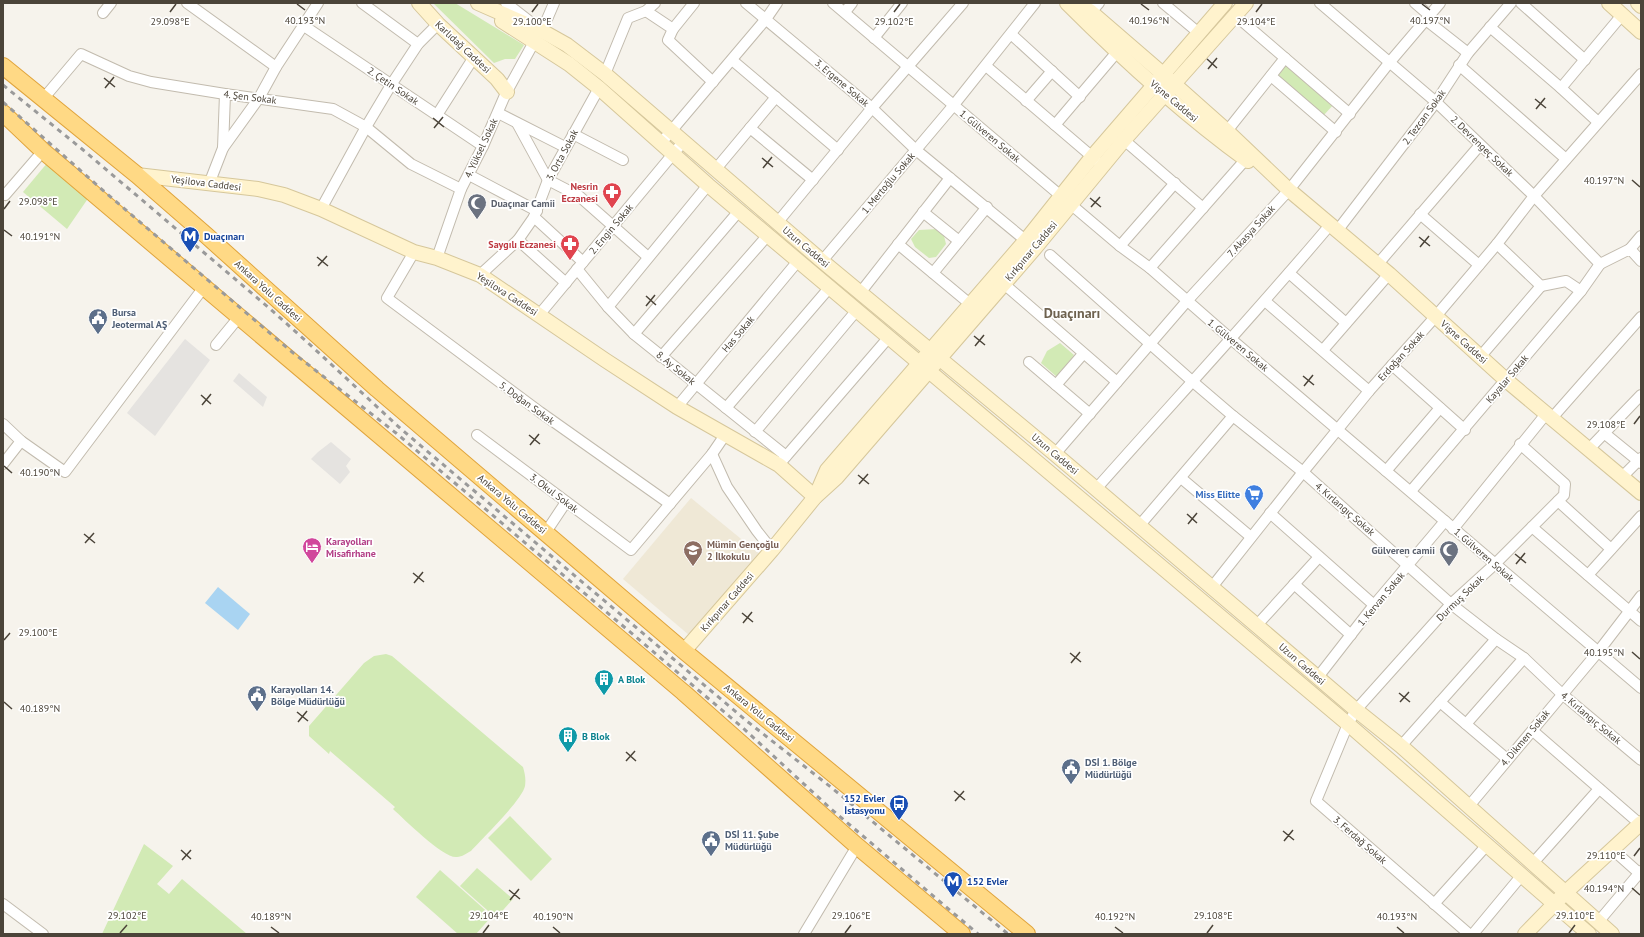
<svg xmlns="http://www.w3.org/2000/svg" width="1644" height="937" viewBox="0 0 1644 937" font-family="'PT Sans',sans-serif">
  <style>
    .education { fill: #efe8d6 }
    .green { fill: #d2eab5 }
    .parking { fill: #e5e3e0 }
    .water { fill: #a9d4f2 }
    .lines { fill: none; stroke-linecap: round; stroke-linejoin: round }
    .minor-casing { stroke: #c2bbae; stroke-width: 12 }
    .secondary-casing { stroke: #d6c79b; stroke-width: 16 }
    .trunk-casing { stroke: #e0a43c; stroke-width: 18 }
    .minor { stroke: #fff; stroke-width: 10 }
    .secondary { stroke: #fff3cd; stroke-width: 14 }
    .trunk { stroke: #ffd985; stroke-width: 16 }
    .rail { stroke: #9a9a9a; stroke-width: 3; stroke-dasharray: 5 5; stroke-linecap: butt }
    .ticks { fill: none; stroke: #4b4439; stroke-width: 1.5 }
    .labels { text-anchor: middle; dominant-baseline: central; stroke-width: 3.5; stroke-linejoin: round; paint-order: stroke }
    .street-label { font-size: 10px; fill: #4b4439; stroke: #fff }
    .health-label { font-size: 10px; font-weight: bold; fill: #be3a42; stroke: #fff; text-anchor: end }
    .worship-label { font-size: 10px; font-weight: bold; fill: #5b616d; stroke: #fff; text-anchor: start }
    .transit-label { font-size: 10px; font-weight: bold; fill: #164399; stroke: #fff; text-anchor: start }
    .service-label { font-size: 10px; font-weight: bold; fill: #4e5e75; stroke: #fff; text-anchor: start }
    .shop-label { font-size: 10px; font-weight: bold; fill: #366cbe; stroke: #fff; text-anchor: end }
    .hotel-label { font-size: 10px; font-weight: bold; fill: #b23c85; stroke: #fff; text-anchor: start }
    .education-label { font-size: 10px; font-weight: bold; fill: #785e54; stroke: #fff; text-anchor: start }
    .culture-label { font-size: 10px; font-weight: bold; fill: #0d838f; stroke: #fff; text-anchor: start }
    .district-label { font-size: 14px; font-weight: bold; fill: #6e6250; stroke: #fff }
    .ticks-label { font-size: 10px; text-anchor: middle; fill: #4b4439; stroke: #fff; stroke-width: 3.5; stroke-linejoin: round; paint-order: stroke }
  </style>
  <rect width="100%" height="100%" fill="#f6f3ec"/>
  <!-- education -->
  <polygon class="education" points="691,498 762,556 689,635 623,579"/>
  <!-- green -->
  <g class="green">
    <polygon points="433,3 455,3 524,45 515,59 505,59 494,63"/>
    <polygon points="1286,63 1334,104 1323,116 1276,75"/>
    <polygon points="48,162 89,197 67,229 23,192"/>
    <polygon points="937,229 944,236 946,244 936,257 929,258 915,247 911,239 919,230"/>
    <polygon points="1060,343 1074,355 1057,377 1041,363 1047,351"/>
    <path d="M386,654L392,656L523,767C525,774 526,779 525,786C522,800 483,838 471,851C467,853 462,857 457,857C444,859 404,819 393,809L395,807L330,751L329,754L309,736V726L364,663L374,656Z"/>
    <polygon points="510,816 552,859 531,881 488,838"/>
    <polygon points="144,844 173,866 157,884 169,894 182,879 247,934 102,934"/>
    <polygon points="477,868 513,899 496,918 460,886"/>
    <polygon points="440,870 492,916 476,934 458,934 416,897"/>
  </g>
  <!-- parking -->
  <g class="parking">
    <polygon points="185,339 210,360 155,436 127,413"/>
    <polygon points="239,373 267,397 263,407 233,381"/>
    <polygon points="331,442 351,459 346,466 350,472 340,484 311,459 318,452"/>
  </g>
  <!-- water -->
  <polygon class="water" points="218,587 250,614 238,630 205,603"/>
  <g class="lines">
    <!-- minor casing -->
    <g class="minor-casing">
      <g id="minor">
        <polyline points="187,3 276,67"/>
        <polyline points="362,3 418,44"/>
        <polyline points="506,3 542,31 554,3"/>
        <polyline points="746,3 872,108 916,150 1030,244"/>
        <polyline points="833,3 1120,246 1150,268 1231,339 1641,688"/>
        <polyline points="1163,3 1200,34"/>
        <polyline points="1320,3 1436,102 1534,196 1600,264 1630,249 1641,261"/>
        <polyline points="1415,3 1429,15"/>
        <polyline points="1521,3 1585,60"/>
        <polyline points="646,11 673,29 668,40 713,82"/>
        <polyline points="845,12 852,3"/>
        <polyline points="1091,12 1099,3"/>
        <polyline points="103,13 111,3"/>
        <polyline points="1235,15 1350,114"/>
        <polyline points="1426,20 1468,53"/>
        <polyline points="304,26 483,146"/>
        <polyline points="1490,27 1561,88 1598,122"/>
        <polyline points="673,29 694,3"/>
        <polyline points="1011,34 1080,97"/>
        <polyline points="874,38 902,3"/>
        <polyline points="732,60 838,150"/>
        <polyline points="1459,65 1566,159"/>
        <polyline points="986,66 1096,160"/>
        <polyline points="605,74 628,18 646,11 655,3"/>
        <polyline points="1271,76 1336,132"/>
        <polyline points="1561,88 1622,15"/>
        <polyline points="43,99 81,54 129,76 151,82 225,94 333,109 366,127 411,164 461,189"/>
        <polyline points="1026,101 1052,71"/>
        <polyline points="498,113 565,147"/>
        <polyline points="437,115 474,57"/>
        <polyline points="517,123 548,180 579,196 648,257"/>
        <polyline points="1055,125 1117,52"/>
        <polyline points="750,128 813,180"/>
        <polyline points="1227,131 1285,58"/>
        <polyline points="573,134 623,160"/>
        <polyline points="1124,140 1203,208"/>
        <polyline points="661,143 766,19 777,3"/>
        <polyline points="223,148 259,98 276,67 318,3"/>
        <polyline points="715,170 776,97"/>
        <polyline points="469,175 537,211"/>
        <polyline points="209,184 223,148 225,94"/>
        <polyline points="3,194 5,195 43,151"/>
        <polyline points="321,209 366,127 391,85 418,44 438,24"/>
        <polyline points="923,212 959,241"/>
        <polyline points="1420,214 1479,265"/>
        <polyline points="534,217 583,262"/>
        <polyline points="777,223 872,108 963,3"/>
        <polyline points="1337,231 1436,102 1468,53 1511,3"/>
        <polyline points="518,240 566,283"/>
        <polyline points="898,244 970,304"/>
        <polyline points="1497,244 1541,286 1566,281 1581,291"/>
        <polyline points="1120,246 1175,183"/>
        <polyline points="1630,249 1641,236"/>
        <polyline points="414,252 387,298 540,412 670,504"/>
        <polyline points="1050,255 1192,381 1233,416 1303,472 1451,604 1496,639 1524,658 1562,694 1641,760"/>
        <polyline points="437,258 461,189 483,146 506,93 534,42"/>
        <polyline points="822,261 953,106 1035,3"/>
        <polyline points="1377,265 1480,145"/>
        <polyline points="1150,268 1246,159"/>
        <polyline points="577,269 608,307 634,334 786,456"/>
        <polyline points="933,273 987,207"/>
        <polyline points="1289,273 1346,323"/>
        <polyline points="480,275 518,240 534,217 548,180 599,88"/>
        <polyline points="1004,284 1117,382"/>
        <polyline points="860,293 950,178"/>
        <polyline points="1265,301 1369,391"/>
        <polyline points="608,307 708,185"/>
        <polyline points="539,315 683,142"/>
        <polyline points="634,334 739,211"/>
        <polyline points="216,345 239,317"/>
        <polyline points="1323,350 1389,274"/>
        <polyline points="661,357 768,235"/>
        <polyline points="1480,357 1541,286"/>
        <polyline points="1029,362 1090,414"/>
        <polyline points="1392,365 1465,430"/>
        <polyline points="1056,385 1083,354"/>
        <polyline points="677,407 798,261"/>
        <polyline points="726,408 830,287"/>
        <polyline points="1552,418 1641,317"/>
        <polyline points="3,424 21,441 65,472 204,287"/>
        <polyline points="755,432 857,310"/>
        <polyline points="1604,433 1641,463"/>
        <polyline points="477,435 631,550 712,454 725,435"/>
        <polyline points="1589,449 1641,395"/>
        <polyline points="712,454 727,487 757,531 772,550"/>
        <polyline points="1055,454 1187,301 1289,190 1389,63 1440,3"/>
        <polyline points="782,461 889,337"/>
        <polyline points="3,464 21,441"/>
        <polyline points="1386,471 1440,408"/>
        <polyline points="1622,477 1641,458"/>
        <polyline points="1181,478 1251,537"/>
        <path d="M1096,489C1174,401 1254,315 1330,225"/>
        <polyline points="1411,491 1581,291 1600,264"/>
        <polyline points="1558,501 1611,549"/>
        <polyline points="1270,513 1374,605"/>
        <polyline points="1139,526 1233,416"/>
        <polyline points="1532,527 1641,621"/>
        <polyline points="1453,529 1546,414"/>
        <polyline points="546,532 566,502"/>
        <polyline points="1588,575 1641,516"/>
        <polyline points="1294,584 1351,635"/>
        <polyline points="1212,587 1303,472 1369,391 1436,316 1497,244 1534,196 1641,74"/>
        <polyline points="1257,625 1319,557"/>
        <polyline points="1318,677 1374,605 1445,521"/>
        <polyline points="1440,702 1507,759"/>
        <polyline points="1466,724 1524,658"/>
        <polyline points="1533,731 1640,824"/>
        <polyline points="1401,746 1496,639"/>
        <polyline points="1469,806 1598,652 1641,596"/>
        <polyline points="1612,849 1639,873"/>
        <polyline points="1533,863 1599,789"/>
        <polyline points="3,904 43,934"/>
        <polyline points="1434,904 1487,845"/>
        <polyline points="1599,921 1641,871"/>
        <polyline points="804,934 857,846"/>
        <polyline points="1469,934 1316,801 1348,724 1356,710 1451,604 1495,564 1564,495 1565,484 1520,444"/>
        <polyline points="1473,934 1522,875"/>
      </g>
    </g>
    <!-- secondary casing -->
    <g class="secondary-casing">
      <g id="secondary">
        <polyline points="419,3 438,24 497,79 507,92"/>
        <polyline points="478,3 542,31 567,45 605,74 822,261 1055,454 1356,710 1401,746 1612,934"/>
        <path d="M1067,3C1123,59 1183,114 1248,161"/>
        <polyline points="1077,3 1091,12 1164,75 1227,131 1289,190 1389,274 1506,380 1641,493"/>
        <polyline points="1609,3 1641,32"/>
        <polyline points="1638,3 1641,6"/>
        <polyline points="502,21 569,64 599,88 708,185 1348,724 1589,934"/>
        <polyline points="137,175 258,189 284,195 321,209 414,252 437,258 480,275 605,360 677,407 779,465 815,497"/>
        <polyline points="817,493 827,470 1026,240 1092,157 1225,3"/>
        <polyline points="684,651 772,550 815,497 837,477 1035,248 1124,140 1246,3"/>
        <polyline points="1525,934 1566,892 1641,823"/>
      </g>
    </g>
    <!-- trunk casing -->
    <g class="trunk-casing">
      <g id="trunk">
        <polyline points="3,66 137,175 207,236 377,389 684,651 1027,934"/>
        <polyline points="3,113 43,151 683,692 857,846 962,934"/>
      </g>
    </g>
    <!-- minor -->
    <use href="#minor" class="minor"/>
    <!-- secondary -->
    <use href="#secondary" class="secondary"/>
    <!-- trunk -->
    <use href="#trunk" class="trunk"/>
    <!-- rail -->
    <g class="rail">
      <polyline points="3,85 82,149 268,307 306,341 401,429 748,722 832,788 1008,934"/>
      <polyline points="3,102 106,193 292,352 396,433 743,728 830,808 978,934"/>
    </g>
  </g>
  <!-- ticks -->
  <path class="ticks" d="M297,4L305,10M1141,4L1149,10M1422,4L1430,10M170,12L176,4M532,12L538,4M894,12L900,4M1256,12L1262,4M1207,59L1217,68M1208,69L1217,58M104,78L115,87M105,88L114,77M1535,99L1546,108M1536,109L1545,98M433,118L444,127M434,128L443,117M762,158L773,167M763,168L772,157M1632,180L1640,187M1090,198L1101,207M1091,207L1100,197M4,209L10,201M4,230L12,236M1419,237L1430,246M1420,247L1429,236M317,257L328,266M318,266L327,256M646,296L656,305M646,306L655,295M974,336L985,345M975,346L984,335M1303,376L1314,385M1304,386L1313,375M201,395L211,404M202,405L211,394M1634,424L1640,416M529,435L540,444M530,445L539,434M4,466L12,473M858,475L869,484M859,484L868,474M1187,514L1197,523M1188,524L1197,513M84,534L95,543M85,543L94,533M1515,554L1526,563M1516,564L1525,553M413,573L424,582M414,583L423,572M742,613L753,622M743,623L752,612M4,640L10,633M1632,652L1640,659M1070,653L1081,662M1071,663L1080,652M1399,693L1410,702M4,702L12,709M1400,702L1409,692M297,712L308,721M298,722L307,711M626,752L636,761M626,761L635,751M954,791L965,800M955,801L964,791M1283,831L1294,840M1284,841L1293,830M181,850L191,859M1634,856L1640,848M182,860L191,850M1632,888L1640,895M509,890L520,899M510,900L519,889M271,927L279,933M553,927L560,933M1115,927L1123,933M1397,927L1404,933M120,933L127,925M483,933L489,925M845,933L851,925M1207,933L1213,925M1569,933L1575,925"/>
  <!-- icons -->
  <defs>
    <g id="pharmacy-pin" transform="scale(1)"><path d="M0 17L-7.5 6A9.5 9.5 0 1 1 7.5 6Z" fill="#e0444e" stroke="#fff"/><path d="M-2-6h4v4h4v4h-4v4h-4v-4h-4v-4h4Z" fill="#fff"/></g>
    <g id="mosque-pin" transform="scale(1)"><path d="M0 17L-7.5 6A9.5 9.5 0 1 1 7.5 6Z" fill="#6b7280" stroke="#fff"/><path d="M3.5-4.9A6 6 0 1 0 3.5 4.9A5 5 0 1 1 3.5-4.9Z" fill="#fff"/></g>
    <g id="metro-pin" transform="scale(1)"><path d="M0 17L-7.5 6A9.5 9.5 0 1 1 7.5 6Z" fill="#1a4fb4" stroke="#fff"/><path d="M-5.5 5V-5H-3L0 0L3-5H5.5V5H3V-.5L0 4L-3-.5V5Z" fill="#fff"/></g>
    <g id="civic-pin" transform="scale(1)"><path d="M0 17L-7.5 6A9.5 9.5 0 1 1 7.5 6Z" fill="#5c6f8a" stroke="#fff"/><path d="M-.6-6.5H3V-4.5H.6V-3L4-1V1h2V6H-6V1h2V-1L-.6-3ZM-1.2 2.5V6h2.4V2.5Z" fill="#fff"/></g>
    <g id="supermarket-pin" transform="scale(1)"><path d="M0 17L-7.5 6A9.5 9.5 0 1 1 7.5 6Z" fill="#3f7fe0" stroke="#fff"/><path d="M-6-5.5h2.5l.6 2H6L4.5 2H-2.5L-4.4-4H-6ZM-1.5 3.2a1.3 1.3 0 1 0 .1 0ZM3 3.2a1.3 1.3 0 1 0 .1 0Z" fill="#fff"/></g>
    <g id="hotel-pin" transform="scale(1)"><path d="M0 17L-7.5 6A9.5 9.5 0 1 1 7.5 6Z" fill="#d1479c" stroke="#fff"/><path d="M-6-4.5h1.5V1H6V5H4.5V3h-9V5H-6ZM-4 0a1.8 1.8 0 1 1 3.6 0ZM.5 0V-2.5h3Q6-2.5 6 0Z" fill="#fff"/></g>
    <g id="school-pin" transform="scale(1)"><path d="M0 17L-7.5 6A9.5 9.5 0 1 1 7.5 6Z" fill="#8d6e63" stroke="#fff"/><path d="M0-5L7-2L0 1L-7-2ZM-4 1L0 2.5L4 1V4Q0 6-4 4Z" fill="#fff"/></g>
    <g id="building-pin" transform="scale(1)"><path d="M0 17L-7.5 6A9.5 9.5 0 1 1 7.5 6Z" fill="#0f9aa8" stroke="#fff"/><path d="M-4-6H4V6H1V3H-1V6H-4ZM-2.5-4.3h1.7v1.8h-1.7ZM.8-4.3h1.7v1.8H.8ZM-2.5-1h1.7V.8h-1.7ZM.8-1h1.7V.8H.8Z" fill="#fff"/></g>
    <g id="bus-pin" transform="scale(1)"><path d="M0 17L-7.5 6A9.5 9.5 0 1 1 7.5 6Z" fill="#1a4fb4" stroke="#fff"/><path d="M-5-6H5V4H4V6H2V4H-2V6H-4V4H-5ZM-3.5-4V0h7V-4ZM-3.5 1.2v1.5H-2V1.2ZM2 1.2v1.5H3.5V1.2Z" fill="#fff"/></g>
  </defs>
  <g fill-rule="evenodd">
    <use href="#pharmacy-pin" x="612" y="192"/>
    <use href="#mosque-pin" x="477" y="203"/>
    <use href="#metro-pin" x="190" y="236"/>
    <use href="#pharmacy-pin" x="570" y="244"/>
    <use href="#civic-pin" x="98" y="318"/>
    <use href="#supermarket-pin" x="1254" y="494"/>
    <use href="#hotel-pin" x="312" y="547"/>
    <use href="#school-pin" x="693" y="550"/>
    <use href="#mosque-pin" x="1449" y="550"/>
    <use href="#building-pin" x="604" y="679"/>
    <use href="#civic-pin" x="257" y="695"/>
    <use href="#building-pin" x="568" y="736"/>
    <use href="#civic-pin" x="1071" y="768"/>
    <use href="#bus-pin" x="899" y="804"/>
    <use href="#civic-pin" x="711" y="840"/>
    <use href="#metro-pin" x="953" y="881"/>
  </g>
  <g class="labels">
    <!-- street labels -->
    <g class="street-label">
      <text transform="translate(463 47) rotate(43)">Karlıdağ Caddesi</text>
      <text transform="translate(842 83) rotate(40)">3. Ergene Sokak</text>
      <text transform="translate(393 86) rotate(34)">2. Çetin Sokak</text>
      <text transform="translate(250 97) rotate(7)">4. Şen Sokak</text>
      <text transform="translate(1174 101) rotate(40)">Vişne Caddesi</text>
      <text transform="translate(1424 117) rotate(-54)">2. Tezcan Sokak</text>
      <text transform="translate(990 136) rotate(40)">1. Gülveren Sokak</text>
      <text transform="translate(1482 146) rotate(44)">2. Devrengeç Sokak</text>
      <text transform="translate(481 148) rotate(-65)">4. Yüksel Sokak</text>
      <text transform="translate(562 155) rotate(-62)">3. Orta Sokak</text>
      <text transform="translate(206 183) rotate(7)">Yeşilova Caddesi</text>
      <text transform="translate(888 183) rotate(-50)">1. Mertoğlu Sokak</text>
      <text transform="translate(611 229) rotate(-50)">2. Engin Sokak</text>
      <text transform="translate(1251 231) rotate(-48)">7. Akasya Sokak</text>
      <text transform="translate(806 247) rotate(40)">Uzun Caddesi</text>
      <text transform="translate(1031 251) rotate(-50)">Kırkpınar Caddesi</text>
      <text transform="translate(268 291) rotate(42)">Ankara Yolu Caddesi</text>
      <text transform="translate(507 294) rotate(33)">Yeşilova Caddesi</text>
      <text transform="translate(738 334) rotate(-50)">Has Sokak</text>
      <text transform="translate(1464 342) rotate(42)">Vişne Caddesi</text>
      <text transform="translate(1238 345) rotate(40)">1. Gülveren Sokak</text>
      <text transform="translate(1401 356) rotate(-48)">Erdoğan Sokak</text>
      <text transform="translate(676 368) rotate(39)">8. Ay Sokak</text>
      <text transform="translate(1507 379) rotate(-50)">Kayalar Sokak</text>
      <text transform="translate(527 403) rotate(36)">5. Doğan Sokak</text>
      <text transform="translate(1055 454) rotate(40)">Uzun Caddesi</text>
      <text transform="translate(554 493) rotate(37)">3. Okul Sokak</text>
      <text transform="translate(512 504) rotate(40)">Ankara Yolu Caddesi</text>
      <text transform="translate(1345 509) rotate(41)">4. Kırlangıç Sokak</text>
      <text transform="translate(1484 555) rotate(41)">1. Gülveren Sokak</text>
      <text transform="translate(1460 598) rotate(-44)">Durmuş Sokak</text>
      <text transform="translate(1381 599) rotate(-50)">1. Kervan Sokak</text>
      <text transform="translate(727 602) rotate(-49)">Kırkpınar Caddesi</text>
      <text transform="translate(1302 664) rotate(41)">Uzun Caddesi</text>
      <text transform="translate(759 713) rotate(39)">Ankara Yolu Caddesi</text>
      <text transform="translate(1591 718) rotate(40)">4. Kırlangıç Sokak</text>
      <text transform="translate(1525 738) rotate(-50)">4. Dikmen Sokak</text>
      <text transform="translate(1360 840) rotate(41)">3. Ferdağ Sokak</text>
    </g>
    <!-- health labels -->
    <g class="health-label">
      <text x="598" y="186">Nesrin<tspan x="598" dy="12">Eczanesi</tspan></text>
      <text x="556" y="244">Saygılı Eczanesi</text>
    </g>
    <!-- worship labels -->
    <g class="worship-label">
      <text x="491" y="203">Duaçınar Camii</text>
      <text x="1435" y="550" text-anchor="end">Gülveren camii</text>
    </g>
    <!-- transit labels -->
    <g class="transit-label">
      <text x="204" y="236">Duaçınarı</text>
      <text x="885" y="798" text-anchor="end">152 Evler<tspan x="885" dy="12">İstasyonu</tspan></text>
      <text x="967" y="881">152 Evler</text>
    </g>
    <!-- service labels -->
    <g class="service-label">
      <text x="112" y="312">Bursa<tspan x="112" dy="12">Jeotermal AŞ</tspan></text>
      <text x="271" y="689">Karayolları 14.<tspan x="271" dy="12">Bölge Müdürlüğü</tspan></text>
      <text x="1085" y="762">DSİ 1. Bölge<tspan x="1085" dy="12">Müdürlüğü</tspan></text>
      <text x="725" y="834">DSİ 11. Şube<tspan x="725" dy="12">Müdürlüğü</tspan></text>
    </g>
    <!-- shop labels -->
    <g class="shop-label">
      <text x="1240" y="494">Miss Elitte</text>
    </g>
    <!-- hotel labels -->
    <g class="hotel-label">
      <text x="326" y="541">Karayolları<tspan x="326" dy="12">Misafirhane</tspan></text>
    </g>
    <!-- education labels -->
    <g class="education-label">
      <text x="707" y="544">Mümin Gençoğlu<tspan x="707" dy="12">2 İlkokulu</tspan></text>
    </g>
    <!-- culture labels -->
    <g class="culture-label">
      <text x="618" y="679">A Blok</text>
      <text x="582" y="736">B Blok</text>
    </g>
    <!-- district labels -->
    <g class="district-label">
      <text x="1072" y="313">Duaçınarı</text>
    </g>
  </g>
  <g class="ticks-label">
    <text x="305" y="24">40.193°N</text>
    <text x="1149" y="24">40.196°N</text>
    <text x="1430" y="24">40.197°N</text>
    <text x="170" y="25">29.098°E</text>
    <text x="532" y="25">29.100°E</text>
    <text x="894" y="25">29.102°E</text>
    <text x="1256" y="25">29.104°E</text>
    <text x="1604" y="184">40.197°N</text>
    <text x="38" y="205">29.098°E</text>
    <text x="40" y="240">40.191°N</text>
    <text x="1606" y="428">29.108°E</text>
    <text x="40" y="476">40.190°N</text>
    <text x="38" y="636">29.100°E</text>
    <text x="1604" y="656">40.195°N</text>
    <text x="40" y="712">40.189°N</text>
    <text x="1606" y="859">29.110°E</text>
    <text x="1604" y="892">40.194°N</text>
    <text x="127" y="919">29.102°E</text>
    <text x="489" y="919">29.104°E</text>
    <text x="851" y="919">29.106°E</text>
    <text x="1213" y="919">29.108°E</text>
    <text x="1575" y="919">29.110°E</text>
    <text x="271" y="920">40.189°N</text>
    <text x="553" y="920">40.190°N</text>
    <text x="1115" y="920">40.192°N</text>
    <text x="1397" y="920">40.193°N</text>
  </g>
  <!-- border -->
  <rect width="1644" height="937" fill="none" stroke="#4b4439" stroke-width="8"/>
</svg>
